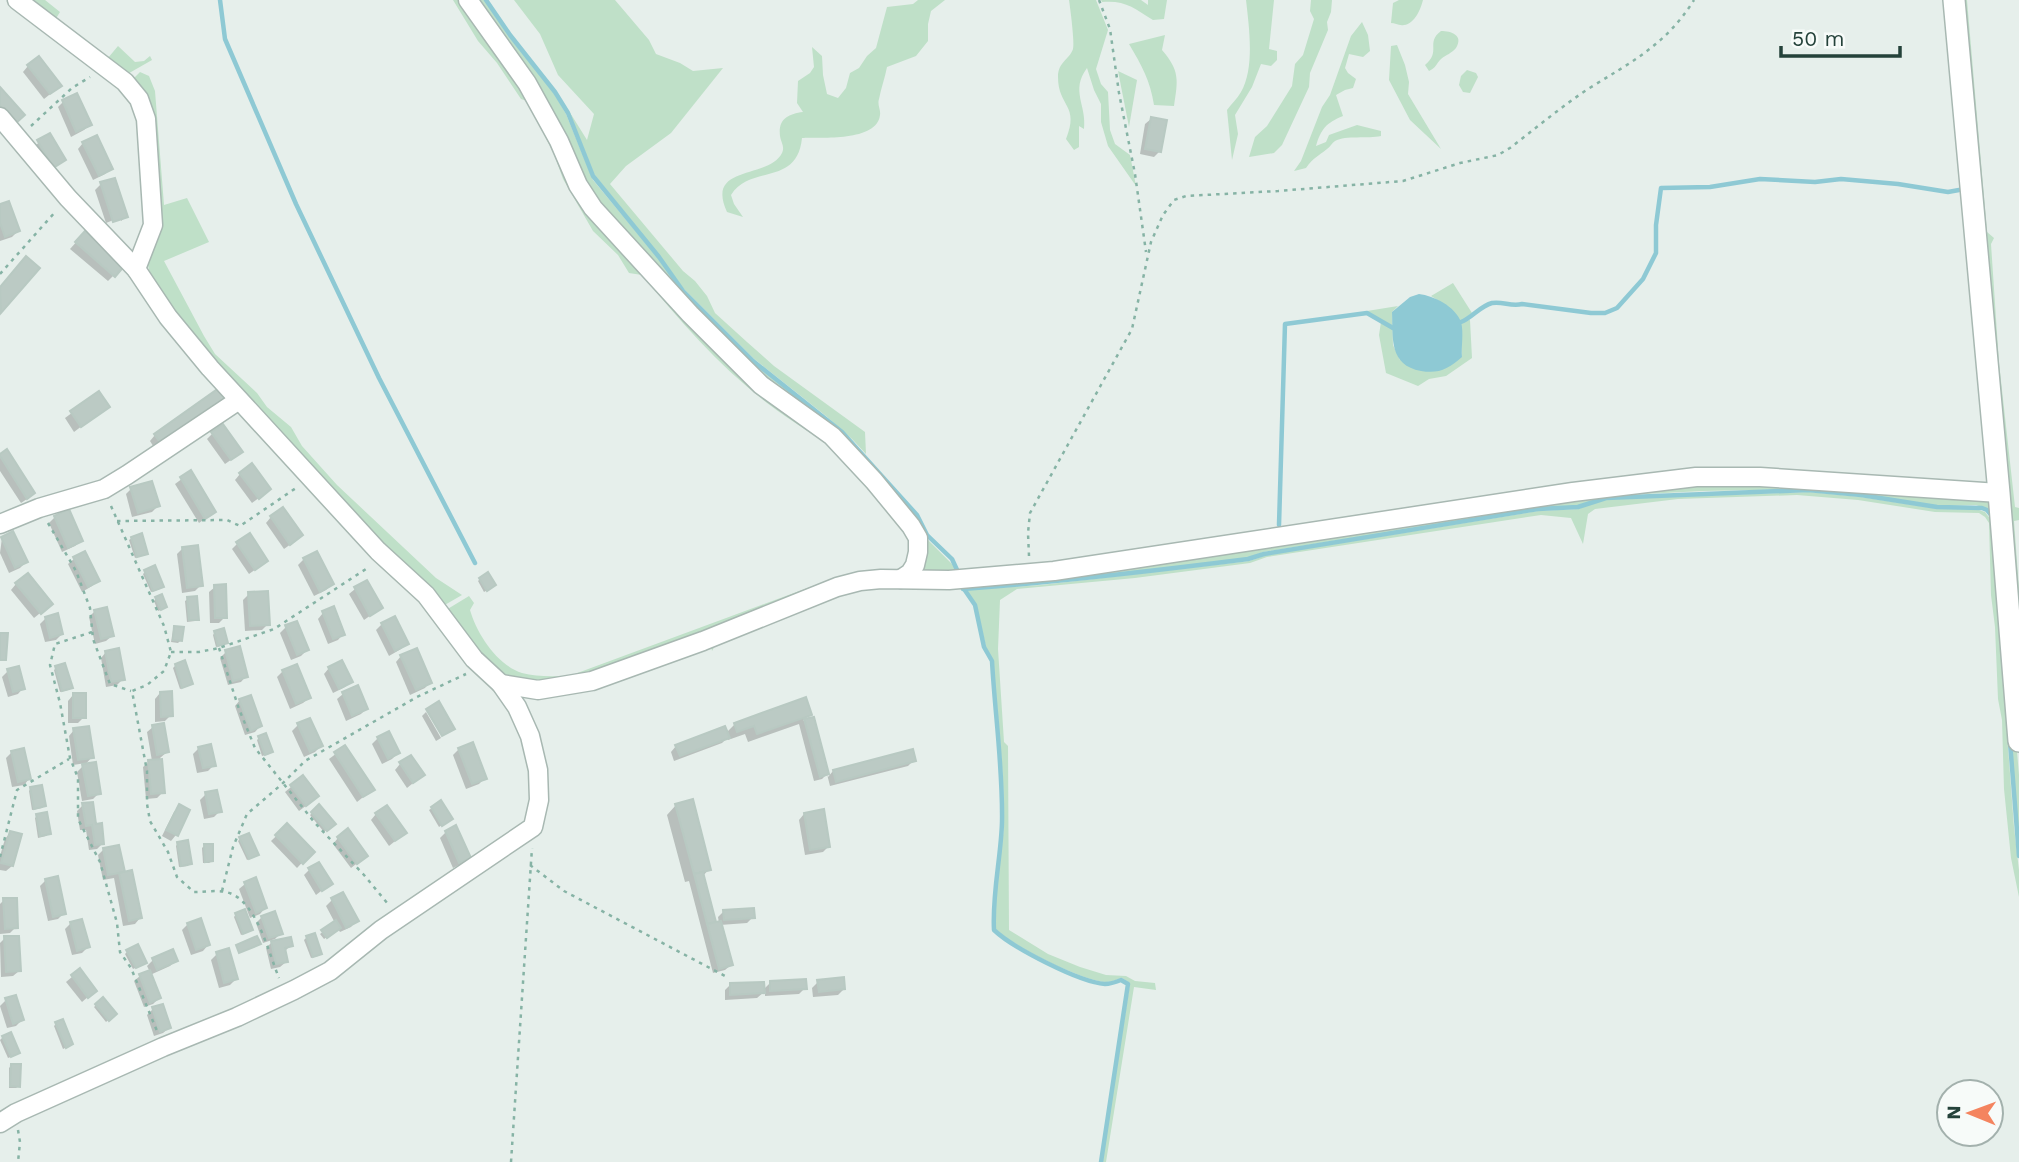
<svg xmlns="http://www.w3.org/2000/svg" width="2019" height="1162" viewBox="0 0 2019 1162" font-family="'Work Sans',sans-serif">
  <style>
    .green { fill: #bfe0c8 }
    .water { fill: #8ec9d4 }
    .shadow { fill: #0003 }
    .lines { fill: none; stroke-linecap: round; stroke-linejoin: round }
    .stream { stroke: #8ec9d4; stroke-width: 4.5 }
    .building { fill: #bbcac4; stroke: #b8c9c2; stroke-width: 2 }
    .minor-casing { stroke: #a8b8b2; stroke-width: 21 }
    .tertiary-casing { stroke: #a8b8b2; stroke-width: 24 }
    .path { stroke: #86b3a5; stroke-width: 2.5; stroke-dasharray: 3.5 5; stroke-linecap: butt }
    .minor { stroke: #fff; stroke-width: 18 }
    .tertiary { stroke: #fff; stroke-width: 21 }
  </style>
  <rect width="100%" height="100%" fill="#e6efeb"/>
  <!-- green -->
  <g class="green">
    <polygon points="22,0 45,0 60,12 55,20 108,58 118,46 135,62 144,61 150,56 152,60 124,76"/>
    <path d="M453,0H463L521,81L591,210L844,455C819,438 792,422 767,403C719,366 680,321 642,275L629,273L618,255L593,231L563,179L554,154L527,101L521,99L497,63L478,41Z"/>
    <polygon points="473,0 484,0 509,37 553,92 566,114 593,180 657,257 682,292 752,363 841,433 915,514 926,538 952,564 956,571 917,575 918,532 766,384 610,220"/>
    <polygon points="514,0 615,0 649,40 656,54 680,63 693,71 723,68 671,133 626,166 610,184 683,271 695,281 707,296 715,313 747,342 774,366 865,432 866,454 852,439 826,416 753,358 683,288 660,256 594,174 569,111 587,140 594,114 558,75 540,34"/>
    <path d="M918,0H945L931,11L928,24V41L916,56L887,67C885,78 881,88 879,99C877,105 881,110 880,115C877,142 821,137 802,138C797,187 750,164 731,195L734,204L743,217L727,212C705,164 768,180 782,153C785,146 781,143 780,136C778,119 788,114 803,112L797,103L798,81L810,73L814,67L812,47L822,56L823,75L827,94L838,98L846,88L850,73L859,68L867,56L876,48L887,7L913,4Z"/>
    <path d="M1069,0H1096L1108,30L1096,69L1101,84L1108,92L1110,130L1115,144L1130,155L1136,186L1108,146L1101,122V104L1094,90L1087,68C1070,91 1087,105 1084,129L1079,126V147L1074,150L1066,139C1080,105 1058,107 1058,77C1058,62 1069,60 1073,49C1075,44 1070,6 1069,0Z"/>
    <path d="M1101,0H1141L1148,5V0H1167L1164,19L1153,20C1134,8 1125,0 1102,2Z"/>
    <path d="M1246,0H1274L1269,49L1277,51V60L1271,66L1261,64L1252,87L1235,115L1238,134L1232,160L1227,110C1231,104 1237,99 1241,92C1255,68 1249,27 1246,0Z"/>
    <polygon points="1311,0 1332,0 1331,12 1327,22 1328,30 1310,73 1309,87 1282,145 1274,153 1249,157 1255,137 1267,126 1292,86 1295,64 1303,55 1314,19 1310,11"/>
    <path d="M1399,0H1423C1421,8 1415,24 1404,25C1399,26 1395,23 1391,23L1393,3Z"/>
    <polygon points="1959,0 1967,0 1987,232 1994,238 1991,244 1999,363 2015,507 2019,508 2019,520 2014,521 2019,588 2019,692"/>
    <path d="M1362,22L1368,35L1370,51L1363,57L1349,54L1345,68L1348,73L1356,79L1353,88L1345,90L1336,95L1343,116C1326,123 1321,129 1316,146L1326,142L1329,135L1357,125L1381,131V136C1368,139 1346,135 1335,141C1332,143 1330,147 1327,149C1317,157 1314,157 1306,168L1294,171L1301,161L1322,107L1330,95L1351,36Z"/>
    <path d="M1441,31C1451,31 1464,35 1456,48C1452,53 1446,55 1441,59C1436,64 1436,68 1429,71L1425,65C1442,51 1425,43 1441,31Z"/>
    <path d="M1165,35L1162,50C1180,71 1178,80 1174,106L1154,105C1150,80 1142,66 1129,44Z"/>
    <polygon points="1397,45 1405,65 1409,82 1408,94 1441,149 1410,120 1389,80 1391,46"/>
    <polygon points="1467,70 1476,73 1478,77 1470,93 1463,92 1459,85 1461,76"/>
    <polygon points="1118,71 1137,80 1129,127"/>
    <polygon points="140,72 149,76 155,91 164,205 187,198 209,242 164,261 204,336 215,354 257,393 267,407 291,427 302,446 337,485 436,578 462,595 443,606 385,552 230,384 159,291 149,270 146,256 157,225 130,82"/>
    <path d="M1453,283L1472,313L1462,321L1470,320L1472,358L1446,376L1429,379L1418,386L1386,373L1379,335L1381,322L1387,324L1367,311L1398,306L1392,312L1393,345L1400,360L1462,357C1460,320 1466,317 1431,296Z"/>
    <path d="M1726,480L1845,486L1980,499C1992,504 1997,509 1998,522L2019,775V844L1994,521L1990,510L1976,505L1936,506L1860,494L1808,489L1703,491L1605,496L1577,506L1539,508L1263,552L1248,558C1161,569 1075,580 988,586C940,589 892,582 845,591L720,637L712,651L711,646L715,638L839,589L861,583L882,581L955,584L1043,576L1573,496L1695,482Z"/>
    <path d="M1809,492L1861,497L1939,509L1973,508L1985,512L1991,520L2014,827L2019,870V897L2011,858L2004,789L2002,720L1998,699L1995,627L1991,595L1989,523L1985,517L1979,513L1935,512L1858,500L1797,495L1678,499L1595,509L1588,514L1583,544L1571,518L1541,515L1267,557L1250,563L1135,578L1017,589L1000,600L998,649L1004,742L1008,746L1009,930L1048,954L1080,967L1106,975L1126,976L1135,981L1155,983L1156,990L1134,987L1106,1162H1102L1130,983L1122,978C1117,979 1112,982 1106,982C1083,981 1012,946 996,929C990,894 1003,857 1004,822C1004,767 997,714 993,660L986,647L976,604L966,590L1041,585L1249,561L1267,555L1538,511L1578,509L1606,499Z"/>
    <path d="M874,570L905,572L801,597L558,684L506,679L481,661L446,610L469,596L474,603L470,610C477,634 497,665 522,673C537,677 557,677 572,675L832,579Z"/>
  </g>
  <!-- water -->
  <path class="water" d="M1419,294C1434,296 1455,306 1461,322C1464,333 1461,347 1462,357C1448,369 1439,374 1421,371C1389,365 1393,339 1392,312L1410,297Z"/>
  <!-- shadow -->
  <g class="shadow">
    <polygon points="28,66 54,91 44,99 23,72"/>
    <polygon points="63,102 90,125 84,130 71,137 58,107"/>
    <polygon points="1151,119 1160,151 1154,157 1140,154 1145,124"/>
    <polygon points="49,135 64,160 47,173 32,148"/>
    <polygon points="83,143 111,168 105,174 93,180 78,149"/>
    <polygon points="101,184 126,217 121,221 121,217 106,223 95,190"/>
    <polygon points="0,206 18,231 12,237 0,241"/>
    <polygon points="79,239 114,275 108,281 70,249"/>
    <polygon points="99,393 108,406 74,432 65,418"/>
    <polygon points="219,405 155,449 150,441 155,435"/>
    <polygon points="213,433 235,457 225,464 207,439"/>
    <polygon points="0,456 27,499 21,503 0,471"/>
    <polygon points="190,473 214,512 199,523 175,484"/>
    <polygon points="240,474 263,495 252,503 235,480"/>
    <polygon points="131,489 158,506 152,512 132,517 126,494"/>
    <polygon points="55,517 81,541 75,546 62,552 49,523"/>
    <polygon points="271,517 295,541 284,549 266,523"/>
    <polygon points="2,538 26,562 20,568 9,573 0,553"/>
    <polygon points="132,538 146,553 144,555 135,558 129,540"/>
    <polygon points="238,543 260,566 249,574 232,549"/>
    <polygon points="183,548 201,585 195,591 182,593 177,554"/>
    <polygon points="84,554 97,581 92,586 82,592 68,564 74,559"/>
    <polygon points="304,559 332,584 326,590 314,596 298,565"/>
    <polygon points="145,572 162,586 160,589 151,592 143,574"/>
    <polygon points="480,579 492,587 484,592 478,581"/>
    <polygon points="16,584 45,609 34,618 11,590"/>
    <polygon points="215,587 225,617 219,623 210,623 209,592"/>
    <polygon points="355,589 381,608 364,620 349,594"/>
    <polygon points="249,594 268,624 262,630 245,631 243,600"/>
    <polygon points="156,598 163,609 158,611 154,601"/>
    <polygon points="188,599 198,619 195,621 187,622 185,601"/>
    <polygon points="95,611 112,636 106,641 95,644 89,617"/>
    <polygon points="323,613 343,634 338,640 328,644 318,619"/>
    <polygon points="46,618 62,634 56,640 45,642 40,624"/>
    <polygon points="382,624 407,644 401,649 389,656 376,630"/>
    <polygon points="286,627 307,650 301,656 291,660 280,633"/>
    <polygon points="175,628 180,641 178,643 171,642 173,630"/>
    <polygon points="215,632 226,642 223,645 216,647 213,635"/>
    <polygon points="106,652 123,679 117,685 106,687 101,658"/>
    <polygon points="226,652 246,676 241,682 228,685 220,658"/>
    <polygon points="401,656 430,682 425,688 410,695 396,662"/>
    <polygon points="176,665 191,684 188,686 180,689 173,668"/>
    <polygon points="56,668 71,687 68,690 60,692 54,670"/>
    <polygon points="329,668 351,681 345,687 333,693 324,674"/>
    <polygon points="8,671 23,688 18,694 8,697 2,677"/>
    <polygon points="283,671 309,698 303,703 290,709 277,677"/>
    <polygon points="160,693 171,715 165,721 155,722 155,699"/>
    <polygon points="343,694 366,709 361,714 346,721 337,699"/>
    <polygon points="73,695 84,717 78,723 68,723 68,701"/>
    <polygon points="240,700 260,726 255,732 245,735 235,706"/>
    <polygon points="426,712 441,738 436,741 422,716"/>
    <polygon points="810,714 803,721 813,719 828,777 833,771 914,760 908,766 830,786 827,774 822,779 814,781 799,724 748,742 745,734 728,740 727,738 722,743 674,761 671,752 676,746 726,733 735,724"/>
    <polygon points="298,725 321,746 315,752 304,757 292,731"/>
    <polygon points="153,727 167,752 160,758 163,792 157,798 146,799 143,767 149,762 152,761 147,732"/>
    <polygon points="74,730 92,757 84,766 99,793 93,799 82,801 77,772 86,763 73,765 69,736"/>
    <polygon points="388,733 398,753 392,759 382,764 372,744 378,738"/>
    <polygon points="259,738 271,751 269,754 262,756 257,740"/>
    <polygon points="345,747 372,790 357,802 329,759"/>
    <polygon points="199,748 214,765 208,771 197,773 193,754"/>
    <polygon points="459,749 485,778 479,784 466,789 453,755"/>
    <polygon points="12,752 29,779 24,785 12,787 6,758"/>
    <polygon points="400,764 423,775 407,788 395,770"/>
    <polygon points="303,777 311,802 299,811 285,792"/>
    <polygon points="31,788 44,806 42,808 32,810 29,791"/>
    <polygon points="206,794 220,811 214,817 204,819 200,800"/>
    <polygon points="83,805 103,843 97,849 89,850 86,830 80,830 77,811"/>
    <polygon points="676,805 709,869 703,876 715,924 719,923 718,917 724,911 753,917 747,923 720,925 731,965 725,970 713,973 689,881 685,882 667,815"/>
    <polygon points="180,806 176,835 171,841 162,836 174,812"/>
    <polygon points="319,807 334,824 324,832 310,815"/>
    <polygon points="432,808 448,821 439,827 429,810"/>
    <polygon points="376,814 405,833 389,846 371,820"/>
    <polygon points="804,814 829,846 823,852 805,855 799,820"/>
    <polygon points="37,816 49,834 46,836 38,838 35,818"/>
    <polygon points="287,826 312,852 297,868 271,841"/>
    <polygon points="446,832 469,858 463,863 453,868 440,838"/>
    <polygon points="10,833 12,866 6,871 0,870 0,856 5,839"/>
    <polygon points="338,838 360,861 351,868 333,844"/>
    <polygon points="240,839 254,857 247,860 238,841"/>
    <polygon points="178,843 190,863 188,866 179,867 176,846"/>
    <polygon points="204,846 212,861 209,863 203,863 202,848"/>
    <polygon points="104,849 123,874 140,918 135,924 123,926 114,878 103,880 98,855"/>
    <polygon points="309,870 330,884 316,895 304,875"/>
    <polygon points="46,880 64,913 58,919 48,921 40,886"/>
    <polygon points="245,884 265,908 260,914 250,918 239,889"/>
    <polygon points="4,900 16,927 10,933 0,934 0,904"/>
    <polygon points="332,900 356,921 351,927 340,932 338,929 324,939 320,934 335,923 326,906"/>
    <polygon points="236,914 251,930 248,932 241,935 234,917"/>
    <polygon points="262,917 281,933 275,939 263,943 256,923"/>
    <polygon points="70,924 88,947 82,953 72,955 65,929"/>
    <polygon points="188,924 208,945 203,951 191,955 182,930"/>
    <polygon points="307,937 320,954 318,956 311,958 304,940"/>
    <polygon points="5,938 19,971 13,976 1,977 0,943"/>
    <polygon points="272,942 291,945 285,951 286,962 280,967 271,969 266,948"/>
    <polygon points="172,951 176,960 170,966 150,975 159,998 153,1004 144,1007 134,981 140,976 150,972 147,966 153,960"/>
    <polygon points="127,952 142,965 133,969 125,954"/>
    <polygon points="217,954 236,979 230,985 219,988 211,960"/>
    <polygon points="79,971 89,996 82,1002 66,982"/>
    <polygon points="818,982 844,989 838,995 813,997 812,988"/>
    <polygon points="770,983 805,988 799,994 765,996 765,991 757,998 725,1000 725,990 730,985 763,990"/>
    <polygon points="103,999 115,1014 106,1022 94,1007"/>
    <polygon points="6,1000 22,1020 16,1026 7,1028 0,1006"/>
    <polygon points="153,1009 169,1028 163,1033 154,1036 147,1015"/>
    <polygon points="56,1024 69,1046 63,1049 54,1026"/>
    <polygon points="3,1037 18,1053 16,1055 8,1058 0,1040"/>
    <polygon points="12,1065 19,1086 16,1088 9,1088 9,1068"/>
  </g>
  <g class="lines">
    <!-- stream -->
    <g class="stream">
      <polyline points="220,0 225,39 296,204 379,378 475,563"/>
      <polyline points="486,0 510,35 555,92 568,113 593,176 659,257 683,291 753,361 842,432 917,515 927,535 952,559 958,572"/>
      <path d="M1461,322C1472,318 1480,306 1492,303C1503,301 1511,307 1522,304L1591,313H1605L1617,308L1643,279L1656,253V225L1661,188L1710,187L1760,179L1815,182L1841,179L1898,184L1948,192L1959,190"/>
      <polyline points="1279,525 1285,324 1367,313 1393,328"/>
      <path d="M963,589C1059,582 1153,571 1248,559L1264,554L1538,509L1578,507L1606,498L1808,490L1861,495L1937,507L1982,508L1987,510L1992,516"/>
      <path d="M964,589L975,605L984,647L992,661C995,715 1003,768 1002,822C1001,858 992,893 994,930C1013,948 1079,982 1105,984C1110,984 1116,982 1121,980L1128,984L1101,1162"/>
      <polyline points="2010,742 2019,856"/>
    </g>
  </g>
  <!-- building -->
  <g class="building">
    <polygon points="39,56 62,86 50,94 27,65"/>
    <polygon points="0,87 25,115 16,123 0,106"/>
    <polygon points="77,93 92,125 76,132 62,100"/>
    <polygon points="1151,117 1167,120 1161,152 1145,149"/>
    <polygon points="50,133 66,160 53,168 37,140"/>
    <polygon points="97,135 113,169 99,176 82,142"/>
    <polygon points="115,178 128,217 113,222 100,182"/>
    <polygon points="9,201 20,231 5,237 0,223 0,204"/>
    <polygon points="85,231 125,265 115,277 75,242"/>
    <polygon points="26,256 40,268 1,313 0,287"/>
    <polygon points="219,388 227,399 162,445 154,434"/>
    <polygon points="99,391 110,407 81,427 70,411"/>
    <polygon points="223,424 243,452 231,460 211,432"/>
    <polygon points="7,449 35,493 27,499 0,456 0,454"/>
    <polygon points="252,463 271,489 259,499 239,473"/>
    <polygon points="191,470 216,512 205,519 180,477"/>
    <polygon points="152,481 160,506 138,513 130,487"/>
    <polygon points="283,507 303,535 290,545 270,516"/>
    <polygon points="69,509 83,541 68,548 54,516"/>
    <polygon points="13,531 28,562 15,568 1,537"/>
    <polygon points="142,533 148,554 137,557 131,537"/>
    <polygon points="250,533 268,561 255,570 236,542"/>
    <polygon points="198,545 203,586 187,588 182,547"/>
    <polygon points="85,551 100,581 88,587 73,557"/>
    <polygon points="317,551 334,584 320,592 303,558"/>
    <polygon points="155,565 164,587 153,591 144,570"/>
    <polygon points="488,572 496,585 487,591 479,578"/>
    <polygon points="28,573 53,604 41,614 15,583"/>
    <polygon points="367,580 383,608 370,616 354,587"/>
    <polygon points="226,584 227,618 215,618 214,585"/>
    <polygon points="268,591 270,625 250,626 248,592"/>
    <polygon points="162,594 167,607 161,610 155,597"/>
    <polygon points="197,596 199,620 189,620 187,597"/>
    <polygon points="334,606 345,635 333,639 322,611"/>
    <polygon points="107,607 114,636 101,639 94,610"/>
    <polygon points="58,613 63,634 50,638 45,617"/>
    <polygon points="395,616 409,644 395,651 381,623"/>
    <polygon points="297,621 309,650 297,655 285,625"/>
    <polygon points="174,626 184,627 182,641 173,640"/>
    <polygon points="224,628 228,643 218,646 214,631"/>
    <polygon points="0,633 8,633 6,660 0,660"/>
    <polygon points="240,646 248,677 233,681 225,650"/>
    <polygon points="119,648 125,680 111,682 105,651"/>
    <polygon points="417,648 432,683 416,690 400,655"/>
    <polygon points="185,660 193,684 182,688 175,664"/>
    <polygon points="342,660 353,682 339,689 328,667"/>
    <polygon points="65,663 73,688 62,691 55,666"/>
    <polygon points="297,664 311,698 296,704 282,670"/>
    <polygon points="19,666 25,689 13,692 7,669"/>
    <polygon points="358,685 368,709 352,716 342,692"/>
    <polygon points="172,691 173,716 161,717 160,692"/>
    <rect x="73" y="693" width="13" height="25"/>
    <polygon points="251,695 262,726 251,731 239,699"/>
    <polygon points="806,697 812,715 757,734 754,726 737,732 734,723"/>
    <polygon points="439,701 455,729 442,736 426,709"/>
    <polygon points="814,717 829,774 820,777 804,719"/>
    <polygon points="310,718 323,746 310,752 297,723"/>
    <polygon points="164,723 169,752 157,755 152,725"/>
    <polygon points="89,726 94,758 78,760 73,728"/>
    <polygon points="725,726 730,738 680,756 675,745"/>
    <polygon points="389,731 400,753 388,759 377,737"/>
    <polygon points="266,733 273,752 265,755 258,736"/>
    <polygon points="473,742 487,779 472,784 458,748"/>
    <polygon points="211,744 216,766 203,768 198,747"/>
    <polygon points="345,745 375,790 363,797 334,752"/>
    <polygon points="24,748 31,779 18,782 11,751"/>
    <polygon points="913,749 916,761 836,782 833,770"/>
    <polygon points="411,755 425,775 413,783 399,762"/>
    <polygon points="162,759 165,793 151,794 148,760"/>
    <polygon points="96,762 101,794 88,796 82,764"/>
    <polygon points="303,775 319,796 306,806 290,785"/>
    <polygon points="42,785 46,806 34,809 30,787"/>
    <polygon points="217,790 222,812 209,814 205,792"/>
    <polygon points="693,799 711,870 694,874 675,804"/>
    <polygon points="441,800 453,819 442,826 431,807"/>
    <polygon points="93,802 96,824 102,823 104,844 95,845 92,825 86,826 82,803"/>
    <polygon points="179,804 190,810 178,836 166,830"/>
    <polygon points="319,804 336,824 327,831 311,812"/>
    <polygon points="387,805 407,833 395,841 375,813"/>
    <polygon points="824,809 830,847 810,850 804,813"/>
    <polygon points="47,812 51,834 40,836 36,814"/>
    <polygon points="287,823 315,852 303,864 275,835"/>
    <polygon points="456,825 471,858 459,863 445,831"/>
    <polygon points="348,828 368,856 357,864 337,837"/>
    <polygon points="10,831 22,834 13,866 1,863"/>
    <polygon points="249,833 259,855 249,859 239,837"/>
    <polygon points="188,840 192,864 181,866 177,842"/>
    <polygon points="204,844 213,844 213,861 205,862"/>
    <polygon points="119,845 125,872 108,875 103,848"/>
    <polygon points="319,862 333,884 322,891 308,868"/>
    <polygon points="132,870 142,918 129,921 119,873"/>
    <polygon points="703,872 716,922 707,924 694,874"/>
    <polygon points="58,876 66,914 53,917 45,879"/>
    <polygon points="256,877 267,908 256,913 244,882"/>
    <polygon points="343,892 359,921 346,928 331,898"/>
    <polygon points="3,898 17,898 18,928 5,929"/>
    <polygon points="754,908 755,918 724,920 723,910"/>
    <polygon points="245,909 253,930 243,934 235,913"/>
    <polygon points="275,911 283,934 269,938 261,916"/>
    <polygon points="201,918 210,945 196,950 187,923"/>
    <polygon points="82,919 90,947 77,951 70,922"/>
    <polygon points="336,920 341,928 327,938 321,930"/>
    <polygon points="721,921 733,965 719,969 707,924"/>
    <polygon points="315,933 322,954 313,957 306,936"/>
    <polygon points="4,936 19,936 21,971 6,972"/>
    <polygon points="257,936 261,944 239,953 236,945"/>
    <polygon points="291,937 293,946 285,948 288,962 276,964 271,941"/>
    <polygon points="138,944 147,963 136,968 126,950"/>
    <polygon points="229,948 238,979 224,983 216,952"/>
    <polygon points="173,949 178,961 157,970 152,958"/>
    <polygon points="80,968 97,991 88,998 71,975"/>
    <polygon points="150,970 161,998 150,1003 139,974"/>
    <polygon points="844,977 845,989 819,992 817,980"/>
    <polygon points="806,979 807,989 770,991 770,981"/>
    <polygon points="764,982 765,993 730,995 730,983"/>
    <polygon points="16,995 24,1020 13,1024 5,998"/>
    <polygon points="103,997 117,1014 109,1021 95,1004"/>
    <polygon points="163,1004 171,1028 160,1032 152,1007"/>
    <polygon points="63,1019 73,1044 66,1048 55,1022"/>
    <polygon points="11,1032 20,1053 11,1057 2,1036"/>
    <polygon points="11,1064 21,1064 20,1087 10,1086"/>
  </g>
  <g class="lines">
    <!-- minor casing -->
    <g class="minor-casing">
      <g id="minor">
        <polyline points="17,0 125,82 139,99 146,119 153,225 136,269"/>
        <polyline points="468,0 527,83 559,141 578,185 593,208 690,314 761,385 832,436 874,481 911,526 918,538 918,552 915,565 910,573 901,579"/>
        <polyline points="0,117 68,198 136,269 168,317 210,368 378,551 426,595 474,659 501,684 517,707 530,736 538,770 539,800 533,827 381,930 330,971 294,990 237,1017 163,1047 16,1113 0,1123"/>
        <polyline points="0,524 39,508 104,489 127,475 239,400"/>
        <polyline points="501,684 538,690 592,681 703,641 837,587 860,581 881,579 949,580 1054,571 1573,492 1696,477 1760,477 1999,493"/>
      </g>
    </g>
    <!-- tertiary casing -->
    <g class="tertiary-casing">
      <polyline id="tertiary" points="1954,0 1999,493 2019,741"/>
    </g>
    <!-- path -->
    <g class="path">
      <polyline points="1099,0 1110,29 1119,93 1135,174 1146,252"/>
      <polyline points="31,126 72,88 90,77"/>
      <polyline points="0,274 56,211"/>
      <path d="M111,506L164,626L171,652L164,671L147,685L132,691L147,771V804L150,821L168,852L177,877L194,892C206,892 221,889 232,894C258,906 269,954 279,978"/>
      <polyline points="117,521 227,520 240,526 296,488"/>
      <polyline points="48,523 76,571 90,608 93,639 110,684 131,691"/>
      <path d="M1029,556L1028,533L1030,513L1132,329L1151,242L1163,215L1174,200L1186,196L1278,191L1403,181L1460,163L1498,155L1510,148C1536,128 1561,107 1588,89C1631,62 1666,45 1694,0"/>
      <polyline points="92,632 55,644 50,665 60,703 70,758 78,778 78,819 100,862 117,923 120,952 131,968 157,1031"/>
      <polyline points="219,648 239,709 255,748 315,823 364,875 388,904"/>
      <polyline points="171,652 199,652 219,648 274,629 369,567"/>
      <polyline points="0,857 17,790 69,759"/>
      <polyline points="530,865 564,891 725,976"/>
      <polyline points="222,891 233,847 247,814 282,784 305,761 417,697 466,674"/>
      <polyline points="18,1130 20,1142 18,1162"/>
      <polyline points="511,1162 532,848"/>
    </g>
    <!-- minor -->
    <use href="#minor" class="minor"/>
    <!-- tertiary -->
    <use href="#tertiary" class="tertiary"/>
  </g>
  <!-- north arrow -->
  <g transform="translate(1970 1113) rotate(271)"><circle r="33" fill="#f7fbf9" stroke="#a3b1ad" stroke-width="2"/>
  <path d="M0-5L12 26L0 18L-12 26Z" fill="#f4845f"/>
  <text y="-10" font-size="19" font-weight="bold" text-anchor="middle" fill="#24423a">N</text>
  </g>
  <!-- scale -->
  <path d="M1781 46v10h119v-10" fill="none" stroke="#24423a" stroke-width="3.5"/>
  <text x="1792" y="46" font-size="21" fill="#24423a" stroke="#f7fbf9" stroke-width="5" paint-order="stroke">50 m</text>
</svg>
